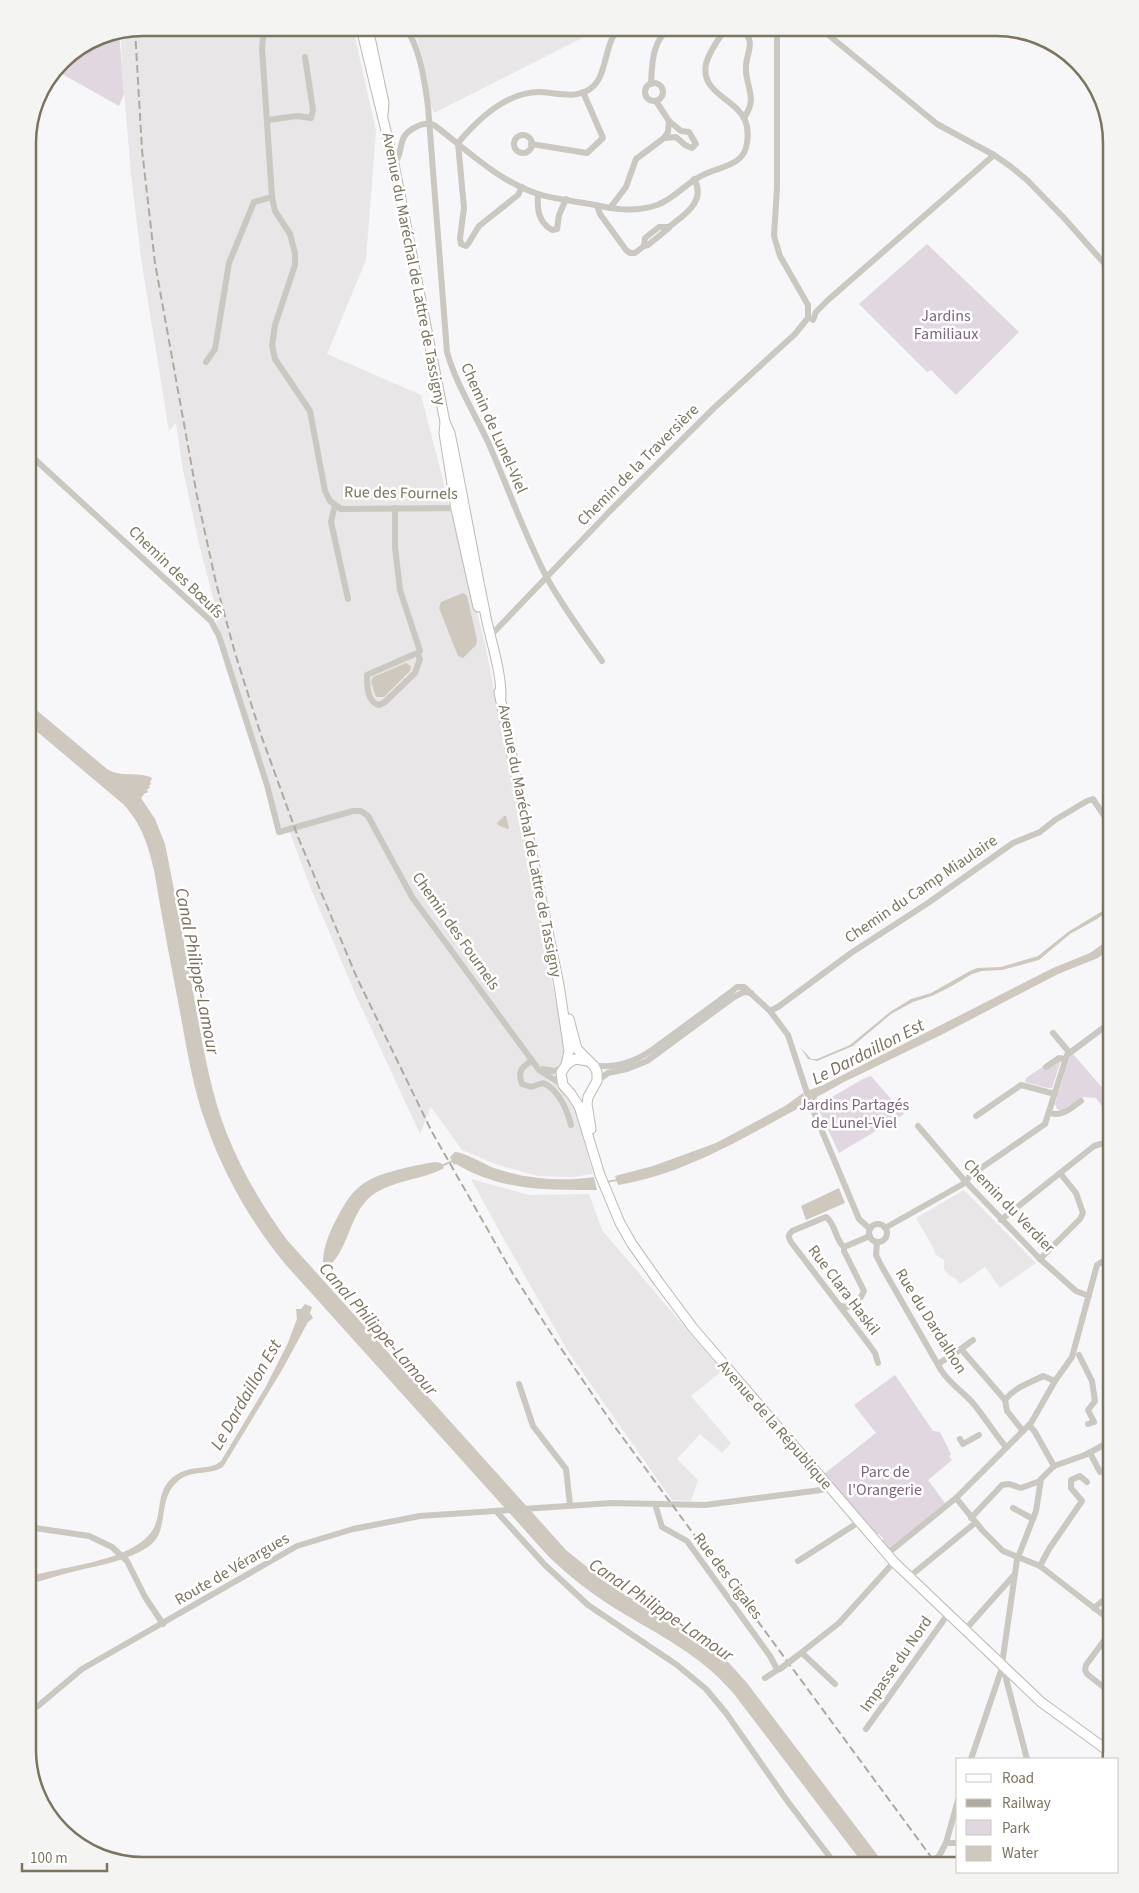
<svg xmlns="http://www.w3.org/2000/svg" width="1139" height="1893" viewBox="0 0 1139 1893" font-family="'Source Sans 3',sans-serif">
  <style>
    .built { fill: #e8e6e6 }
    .green { fill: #e0d7e0 }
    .water { fill: #cec8bf }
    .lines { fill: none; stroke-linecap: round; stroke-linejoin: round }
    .stream { stroke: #cec8bf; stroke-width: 2 }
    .major-casing { stroke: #bcbab3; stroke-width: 11 }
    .minor { stroke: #cac8c1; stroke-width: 6 }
    .major { stroke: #fff; stroke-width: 9 }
    .rail { stroke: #aeaaa0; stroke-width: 2; stroke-dasharray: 8 4; stroke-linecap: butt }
    .minor-bridge { stroke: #cac8c1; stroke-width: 6 }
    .labels { text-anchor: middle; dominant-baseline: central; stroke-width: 5; stroke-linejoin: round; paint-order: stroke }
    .street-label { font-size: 16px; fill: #7b745e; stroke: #fff }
    .park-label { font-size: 16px; fill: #7e667c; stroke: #fff }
    .water-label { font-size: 18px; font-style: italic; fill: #7c6f5e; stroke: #fff }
    .rim { fill: none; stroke: #7b745e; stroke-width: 2.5 }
  </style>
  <rect width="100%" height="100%" fill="#f7f6f9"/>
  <!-- built -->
  <g class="built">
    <polygon points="143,28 353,28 376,131 366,260 327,354 421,395 485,644 566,1053 564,1061 558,1067 558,1086 574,1105 593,1174 572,1177 538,1176 498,1165 462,1150 431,1107 420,1134 357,998 311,889 289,830 281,827 278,820 222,636 216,622 219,620 200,548 183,470 176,423 169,431 142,265 131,175 122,67 121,32"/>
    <polygon points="409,28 602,28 434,113 429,98 424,62 417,39"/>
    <polygon points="471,1179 529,1195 589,1194 602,1230 722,1371 691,1396 731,1443 722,1453 700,1434 677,1459 698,1480 691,1501 672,1500 569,1353 501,1234"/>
    <polygon points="964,1190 1036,1263 1000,1288 985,1267 960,1284 956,1279 949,1275 944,1269 944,1260 935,1254 934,1249 916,1218"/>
  </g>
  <!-- green -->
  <g class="green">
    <polygon points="119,32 124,94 119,106 55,70 62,61 99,36"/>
    <polygon points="927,244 1019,332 956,395 931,370 927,372 859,304"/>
    <path d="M1073,1054L1106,1092L1101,1095L1111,1109V1119L1096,1098L1083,1097L1063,1110C1058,1111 1056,1108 1055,1104L1070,1056Z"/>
    <polygon points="1061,1060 1052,1088 1048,1088 1025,1082 1026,1078 1044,1066"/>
    <polygon points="871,1076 904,1114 839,1153 818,1108 829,1103 830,1098 863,1079"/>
    <polygon points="895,1375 933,1431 940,1432 951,1454 949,1456 952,1460 928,1480 945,1503 888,1550 883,1543 883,1538 879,1534 875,1534 824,1474 876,1433 854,1405"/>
  </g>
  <!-- water -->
  <g class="water">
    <polygon points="463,593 467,596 477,640 476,645 463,658 458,656 439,608 441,602"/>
    <polygon points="406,663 411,666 410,671 384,697 376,697 371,682 373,677"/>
    <path d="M28,703L107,769C121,778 138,771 152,778L150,783L152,784L149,785L150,788H148L149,789L146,790L148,791L147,793H145L141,798L155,819L165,844C176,898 186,953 196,1008C204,1051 211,1094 227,1134C242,1172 263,1207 287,1240L566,1550L608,1584L710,1647L730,1664L747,1683L885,1865H864L734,1694C700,1654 660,1636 616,1609C592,1594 570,1577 549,1557L286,1265C251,1223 224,1175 206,1124C193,1088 187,1050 180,1012C171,965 162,918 154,870C148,844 141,823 123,804L28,724Z"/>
    <polygon points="504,816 506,816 509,828 508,829 498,825 497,823"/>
    <polygon points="1111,899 1111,904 1107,912 1097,919 1070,934 1039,960 1002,970 982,971 972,974 950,987 932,996 913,1002 891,1014 853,1046 817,1061 808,1059 800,1047 811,1059 817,1059 850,1045 890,1012 911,999 931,993 970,971 977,968 1001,967 1038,956 1068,932 1104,910"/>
    <polygon points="1111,938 1111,948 1098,958 1058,974 943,1034 844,1082 817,1097 814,1104 809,1090 821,1086 1053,968 1090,953"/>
    <path d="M803,1093L808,1107L799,1108C741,1139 685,1174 618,1185L615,1176L653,1166L716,1143L785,1106Z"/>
    <path d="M455,1152C464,1152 484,1164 494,1168C527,1179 560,1182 594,1177L597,1190C547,1190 501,1191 456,1164L454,1165L450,1157Z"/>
    <path d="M435,1162L441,1163L444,1168C422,1181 385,1180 366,1201C349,1220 348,1248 330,1265L323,1262C323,1247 330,1231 337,1218C343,1207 349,1195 359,1187C376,1172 413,1166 435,1162Z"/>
    <polygon points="839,1188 845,1203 806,1220 801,1206"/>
    <path d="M305,1304L312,1307L310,1313L313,1318L308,1322L282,1370L223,1467C209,1476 190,1469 177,1482C156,1502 171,1531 148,1547C127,1561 100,1565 76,1571C59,1575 43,1580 28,1585V1577C62,1566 131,1562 152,1531C162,1517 156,1495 169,1481C188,1461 208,1473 221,1461L265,1388L287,1345L297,1319L296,1309H301Z"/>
  </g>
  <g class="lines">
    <!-- stream -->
    <g class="stream">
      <polyline points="441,1166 453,1161"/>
      <polyline points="605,1182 618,1180"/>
    </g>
    <!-- major casing -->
    <g class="major-casing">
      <g id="major">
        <path d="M361,28L394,164L445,422L450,433C462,491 472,549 484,607C489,637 501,667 501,697"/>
        <polyline points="368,28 384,103 383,115"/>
        <polyline points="445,423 444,433 456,509 478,607"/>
        <polyline points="499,692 559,985 569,1051 566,1065"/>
        <polyline points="569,1019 577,1049 594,1066 597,1072 597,1081 588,1097 587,1104 591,1129"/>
        <polyline points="588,1061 575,1059 566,1065 561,1073 563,1085 571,1094 579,1106 600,1175 620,1223 632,1244 658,1281 693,1328 894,1562 1041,1702 1111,1753"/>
      </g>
    </g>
    <!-- minor -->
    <g class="minor">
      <polyline points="264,28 262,48 272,197 275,211 290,234 295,253 295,265 275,325 272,345 275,359 310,411 325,491 330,501 341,509 460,508"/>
      <path d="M406,28C421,51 424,79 428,106L447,352C456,384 474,412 488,442C508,487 524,534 547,578C563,607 583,634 602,661"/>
      <path d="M741,28C759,45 744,52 746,72C748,91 757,99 744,118"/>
      <polyline points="820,28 937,124 994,155 1010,166 1027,180 1064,218 1111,271"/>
      <circle cx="654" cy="92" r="9"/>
      <path d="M651,84C652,64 652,39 671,28"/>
      <polyline points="267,120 298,116 311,118 313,110 305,57"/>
      <circle cx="523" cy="144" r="9"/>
      <polyline points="664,138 676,137 685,145 692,148 696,144 689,132 681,131 669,121"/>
      <polyline points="531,144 587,153 603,138 583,92"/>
      <path d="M394,164C406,151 394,136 418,126C423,123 428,123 434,125C466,149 498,181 538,194C554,199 573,201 590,204C613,209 634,213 657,205C674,199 685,184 701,176C719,166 744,167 747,143C748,136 748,127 745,120C736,99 700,93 706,64C709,51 719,39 726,28"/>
      <path d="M522,187L518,195L479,226L468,244L466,246L461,244L460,238L464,208L458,143C478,119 507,91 541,92C557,93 575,99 590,89C608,77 603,45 619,28"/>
      <path d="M538,194C537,209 538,222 552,230L557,229L559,215L566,199"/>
      <path d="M597,205L600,214L626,250L630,253H635L644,246L645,238L659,227H669C684,215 707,201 694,179"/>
      <polyline points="610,208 626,187 636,159 664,138 668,132 669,121 656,101"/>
      <polyline points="644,246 648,245 669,228"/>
      <polyline points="813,320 816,312 828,300 994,155"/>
      <polyline points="206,362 215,349 229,263 254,202 272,197"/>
      <polyline points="28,453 211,621 219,636 267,785 279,832 353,811 361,811 368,816 412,897 539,1070 563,1085"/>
      <polyline points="335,505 331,522 348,599"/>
      <path d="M395,508V547L400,590L420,651L417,653L367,675C367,686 367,702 379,705L385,702L415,673L420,659L417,653"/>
      <polyline points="490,634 494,632 610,511 714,408 795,334 808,318 808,305 780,256 774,236 777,188 777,28"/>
      <polyline points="770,1011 778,1007 851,953 928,903 1013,843 1040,832 1055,820 1087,801 1093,799 1111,826"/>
      <polyline points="1053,1033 1069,1052"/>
      <path d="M532,1060C522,1068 517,1070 522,1084L531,1087L543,1083C558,1089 567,1109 571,1125"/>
      <path d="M592,1064C612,1071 636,1061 652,1050L731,992L737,987H744L770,1011L788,1035L811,1105L859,1219L870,1229"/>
      <polyline points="1046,1067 1059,1058 1065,1059"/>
      <polyline points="543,1069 554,1071 563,1068"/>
      <polyline points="597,1081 608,1073 627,1069 647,1061 734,997 744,992 751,993"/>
      <path d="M1050,1113C1062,1117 1071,1108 1081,1101"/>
      <polyline points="976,1116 1021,1085 1055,1094"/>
      <polyline points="918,1126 965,1181 1040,1259 1076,1291 1089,1296"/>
      <polyline points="1001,1220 1094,1146 1111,1141"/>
      <circle cx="878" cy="1233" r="9"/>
      <polyline points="885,1228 963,1184 971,1175 1045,1124 1067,1055 1111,1022"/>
      <path d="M877,1242L876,1255L882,1267L941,1370C949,1383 962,1391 972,1402C984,1416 994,1433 1006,1447"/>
      <path d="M844,1247C835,1240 836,1224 826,1217L792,1231C788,1235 788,1237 791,1242L864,1338L875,1353L878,1363"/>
      <polyline points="844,1247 870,1236"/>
      <polyline points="1040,1259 1080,1219 1083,1213 1076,1193 1060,1173"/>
      <path d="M1111,1260C1102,1235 1107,1235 1111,1212"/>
      <polyline points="841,1306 847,1307 861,1297 864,1291 844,1251 844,1247"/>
      <polyline points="961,1349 973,1340"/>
      <polyline points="1079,1355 1092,1381 1095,1401 1088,1410 1094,1422 1088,1424"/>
      <polyline points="938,1364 961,1349 1005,1400"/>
      <polyline points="519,1384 533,1426 566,1469 570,1505"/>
      <path d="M1005,1400C1015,1387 1028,1384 1043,1376L1055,1381"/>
      <polyline points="1005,1400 1007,1411 1023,1431"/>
      <polyline points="1029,1425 1035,1432 1054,1466"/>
      <polyline points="960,1439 963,1444 979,1435"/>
      <polyline points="1090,1453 1100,1472"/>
      <polyline points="956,1498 983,1531 1003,1551 1040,1566 1111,1621"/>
      <polyline points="655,1504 662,1527 687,1541 770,1656 777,1669"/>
      <polyline points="1013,1508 1033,1519"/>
      <polyline points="496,1511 545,1565 588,1605 677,1665 706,1689 726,1713 788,1802 836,1865"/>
      <polyline points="971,1518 1002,1485 1009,1484 1021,1488 1040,1481"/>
      <polyline points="28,1527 89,1536 112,1547 127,1561 145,1597 163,1624"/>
      <polyline points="887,1554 956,1498 1031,1423 1055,1381 1072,1357 1097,1265 1111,1256"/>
      <polyline points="798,1561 859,1522"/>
      <polyline points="1040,1566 1049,1549 1082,1501 1071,1488 1071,1480 1080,1476 1087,1482"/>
      <polyline points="909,1577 975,1523"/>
      <polyline points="1094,1608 1111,1594"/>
      <polyline points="965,1630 1015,1574"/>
      <polyline points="802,1653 835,1684"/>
      <polyline points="797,1656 839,1623 894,1562"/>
      <polyline points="1003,1667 1027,1759"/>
      <polyline points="765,1678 779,1669"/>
      <polyline points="1111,1693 1087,1674 1085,1670 1086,1665 1111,1631"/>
      <polyline points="28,1712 38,1706 82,1669 297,1546 353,1529 420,1516 612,1503 705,1505 821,1490 829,1487"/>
      <polyline points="866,1729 948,1614"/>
      <polyline points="971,1759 1001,1671 1017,1560 1036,1511 1041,1479 1054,1466 1085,1455 1111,1441"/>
      <polyline points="946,1843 958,1843"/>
      <polyline points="939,1856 946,1843 958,1800"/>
    </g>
    <!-- major -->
    <use href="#major" class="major"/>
    <!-- rail -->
    <polyline class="rail" points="135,29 142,150 155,263 197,496 216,583 235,653 261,735 298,837 357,978 432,1132 513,1274 556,1341 612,1423 937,1865"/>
    <!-- minor-bridge -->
    <g class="minor-bridge">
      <polyline points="780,1669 797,1656"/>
      <polyline points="926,1865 939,1856"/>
    </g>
  </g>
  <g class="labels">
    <!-- street labels -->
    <g class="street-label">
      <text transform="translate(414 269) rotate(79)">Avenue du Maréchal de Lattre de Tassigny</text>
      <text transform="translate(494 428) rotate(66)">Chemin de Lunel-Viel</text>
      <text transform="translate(638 465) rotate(-45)">Chemin de la Traversière</text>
      <text transform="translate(401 493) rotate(1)">Rue des Fournels</text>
      <text transform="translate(176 572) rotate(44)">Chemin des Bœufs</text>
      <text transform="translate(530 841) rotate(79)">Avenue du Maréchal de Lattre de Tassigny</text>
      <text transform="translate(921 889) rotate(-34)">Chemin du Camp Miaulaire</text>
      <text transform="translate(456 931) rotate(55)">Chemin des Fournels</text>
      <text transform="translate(1009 1206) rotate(46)">Chemin du Verdier</text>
      <text transform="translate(844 1290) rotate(53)">Rue Clara Haskil</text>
      <text transform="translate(931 1321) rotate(58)">Rue du Dardalhon</text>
      <text transform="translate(775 1425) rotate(49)">Avenue de la République</text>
      <text transform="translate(232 1569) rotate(-30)">Route de Vérargues</text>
      <text transform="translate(728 1576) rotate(53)">Rue des Cigales</text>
      <text transform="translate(896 1664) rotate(-55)">Impasse du Nord</text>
    </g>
    <!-- park labels -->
    <g class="park-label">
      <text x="946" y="316">Jardins<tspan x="946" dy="18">Familiaux</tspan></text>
      <text x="854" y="1105">Jardins Partagés<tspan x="854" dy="18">de Lunel-Viel</tspan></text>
      <text x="885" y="1472">Parc de<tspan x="885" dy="18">l'Orangerie</tspan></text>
    </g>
    <!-- water labels -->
    <g class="water-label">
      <text transform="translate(197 971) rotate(79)">Canal Philippe-Lamour</text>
      <text transform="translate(868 1052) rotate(-27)">Le Dardaillon Est</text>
      <text transform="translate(378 1329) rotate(49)">Canal Philippe-Lamour</text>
      <text transform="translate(246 1395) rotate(-60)">Le Dardaillon Est</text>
      <text transform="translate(661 1610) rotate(34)">Canal Philippe-Lamour</text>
    </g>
  </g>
  <!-- crop -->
  <path d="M0 0H1139V1893H0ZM143 36H996A107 107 0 0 1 1103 143V1750A107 107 0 0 1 996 1857H143A107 107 0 0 1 36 1750V143A107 107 0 0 1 143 36Z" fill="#f4f4f2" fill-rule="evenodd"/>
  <path class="rim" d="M143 36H996A107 107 0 0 1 1103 143V1750A107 107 0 0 1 996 1857H143A107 107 0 0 1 36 1750V143A107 107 0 0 1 143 36Z"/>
  <!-- legend -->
  <rect x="956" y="1758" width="162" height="115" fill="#ffffff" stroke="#cac7bf"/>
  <rect x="966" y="1774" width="25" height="8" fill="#ffffff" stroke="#cac7bf"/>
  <text x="1002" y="1783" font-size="15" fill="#7b745e">Road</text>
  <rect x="966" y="1799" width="25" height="8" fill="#aeaaa0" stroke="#cac7bf"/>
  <text x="1002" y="1808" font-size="15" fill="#7b745e">Railway</text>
  <rect x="966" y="1820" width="25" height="15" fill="#e0d7e0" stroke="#cac7bf"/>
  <text x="1002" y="1833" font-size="15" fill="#7b745e">Park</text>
  <rect x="966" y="1846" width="25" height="15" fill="#cec8bf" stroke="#cac7bf"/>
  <text x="1002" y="1858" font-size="15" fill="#7b745e">Water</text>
  <!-- scale -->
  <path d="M22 1863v8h85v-8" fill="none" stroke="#7b745e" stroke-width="2.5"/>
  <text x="30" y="1863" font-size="15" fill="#7b745e" stroke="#ffffff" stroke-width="4" paint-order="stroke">100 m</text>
</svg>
